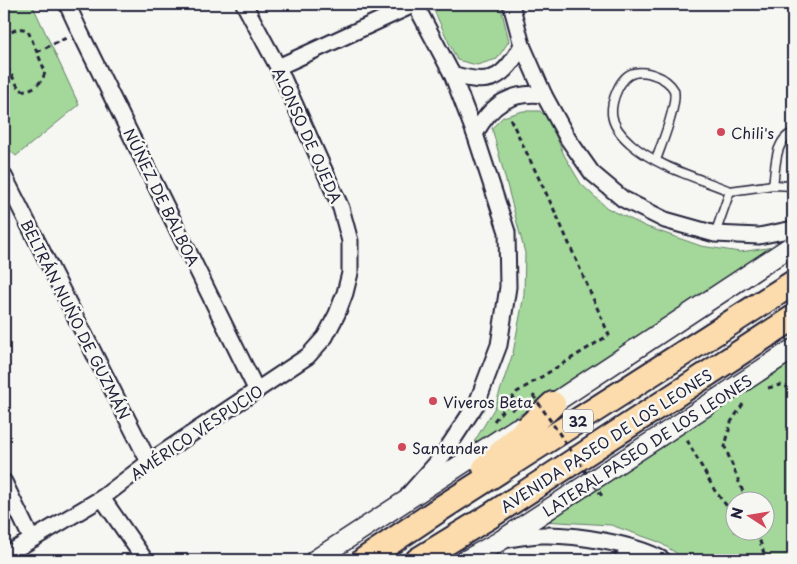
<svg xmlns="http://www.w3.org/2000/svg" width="797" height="564" viewBox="0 0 797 564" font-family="'Playpen Sans',sans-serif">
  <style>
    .green { fill: #a4d89a; stroke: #637d6a; fill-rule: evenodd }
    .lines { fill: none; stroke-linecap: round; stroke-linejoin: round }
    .service-casing { stroke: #22223b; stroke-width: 11 }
    .minor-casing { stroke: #22223b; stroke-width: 19 }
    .tertiary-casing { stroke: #22223b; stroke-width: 22 }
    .primary-casing { stroke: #22223b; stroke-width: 28 }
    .path { stroke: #22223b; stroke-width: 3; stroke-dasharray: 5 4; stroke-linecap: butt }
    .service { stroke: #f6f6f2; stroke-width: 8 }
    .minor { stroke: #f6f6f2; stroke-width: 15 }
    .tertiary { stroke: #f6f6f2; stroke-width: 19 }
    .primary { stroke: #fcdcac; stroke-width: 24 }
    .path-bridge { stroke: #22223b; stroke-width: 3; stroke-dasharray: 5 4; stroke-linecap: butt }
    .poi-dot { fill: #d1495b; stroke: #f6f6f2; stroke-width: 2 }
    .labels { text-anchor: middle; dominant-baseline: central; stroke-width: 5; stroke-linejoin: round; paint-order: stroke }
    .shield { fill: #f6f6f2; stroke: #626272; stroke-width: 1 }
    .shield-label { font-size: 14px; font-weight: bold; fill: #22223b }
    .poi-label { font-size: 15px; fill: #22223b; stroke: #f6f6f2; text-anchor: start }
    .street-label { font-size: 15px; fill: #22223b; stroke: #f6f6f2 }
  </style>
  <rect width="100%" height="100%" fill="#f6f6f2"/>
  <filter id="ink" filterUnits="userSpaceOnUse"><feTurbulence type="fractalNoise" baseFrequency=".02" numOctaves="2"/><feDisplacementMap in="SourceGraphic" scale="10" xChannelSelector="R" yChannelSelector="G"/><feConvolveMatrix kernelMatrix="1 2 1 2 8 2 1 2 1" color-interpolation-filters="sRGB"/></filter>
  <g filter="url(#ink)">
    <!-- green -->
    <g class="green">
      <polygon points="4,4 32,4 79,105 16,156 4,145"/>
      <polygon points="431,4 500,4 509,41 497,59 477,65 457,60"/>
      <polygon points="523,111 540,111 549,120 564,155 581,184 607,208 647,227 701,246 740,252 774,247 471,447 494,409 513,353 524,295 525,253 492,128 503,117"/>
      <path d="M793,361V560H687L659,542L611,525L542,521ZM734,502H764V532H734Z"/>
    </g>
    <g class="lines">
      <!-- service casing -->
      <g class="service-casing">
        <g id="service">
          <path d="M656,160C661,146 678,104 674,90C671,84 663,78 657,76C650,73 642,71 634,73C620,76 611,101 612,114C613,125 622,136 630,143C655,166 698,178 730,191"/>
          <path d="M773,185C776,168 774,140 793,133"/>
          <polyline points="715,234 730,191 773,185 793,186"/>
          <polyline points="615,560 631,548"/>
        </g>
      </g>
      <!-- minor casing -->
      <g class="minor-casing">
        <g id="minor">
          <polyline points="67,4 80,32 257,391"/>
          <polyline points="511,4 522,45 544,95 568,139 592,173 623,199 665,220 715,234 759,236 793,229"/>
          <polyline points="278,67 415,4"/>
          <path d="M452,74C490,86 503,80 522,45"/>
          <path d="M475,134C491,104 511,91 544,95"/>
          <polyline points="4,176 149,462"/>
          <polyline points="4,482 31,538"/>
          <polyline points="409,494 441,458 477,403 499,345 508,287 507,232 475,134 452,74 415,4"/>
          <polyline points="102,498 145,560"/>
          <path d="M504,540C516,538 530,535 542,535C574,534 636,544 663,560"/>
          <polyline points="4,556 102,498 149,462 308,356 325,337 337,314 345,293 350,273 350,241 341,208 278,67 244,4"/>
        </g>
      </g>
      <!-- tertiary casing -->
      <g class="tertiary-casing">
        <g id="tertiary">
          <polyline points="542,411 793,245"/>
          <polyline points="315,560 517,428"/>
          <polyline points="466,560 500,541 793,349"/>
        </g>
      </g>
      <!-- primary casing -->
      <g class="primary-casing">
        <g id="primary">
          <polyline points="485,468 553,404"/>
          <polyline points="364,560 443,507 793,283"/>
          <polyline points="418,560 490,516 793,318"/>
        </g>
      </g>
      <!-- path -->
      <g class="path">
        <path d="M4,37C12,32 19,25 28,31L45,71C44,82 32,92 20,90L4,62"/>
        <polyline points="37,52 66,38"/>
        <polyline points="768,388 780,385 793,389"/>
        <polyline points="743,404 731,422 725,447 747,502"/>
        <polyline points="511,410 525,401"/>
        <polyline points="494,421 517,392 609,335 556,214 509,116"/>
        <polyline points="687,440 715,491 734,515"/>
        <polyline points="757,532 766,560"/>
        <polyline points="791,560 793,522"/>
      </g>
      <!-- service -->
      <use href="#service" class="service"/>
      <!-- minor -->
      <use href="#minor" class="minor"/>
      <!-- tertiary -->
      <use href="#tertiary" class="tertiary"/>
      <!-- primary -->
      <use href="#primary" class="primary"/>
      <!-- path-bridge -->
      <polyline class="path-bridge" points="533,395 602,496"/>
    </g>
  </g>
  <!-- markers -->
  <g class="poi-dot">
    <circle cx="721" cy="132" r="5"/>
    <circle cx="433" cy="401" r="5"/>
    <circle cx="402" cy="447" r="5"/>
  </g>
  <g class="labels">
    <!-- shield labels -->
    <rect class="shield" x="563" y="409.5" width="30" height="23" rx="4"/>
    <g class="shield-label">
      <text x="578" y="421">32</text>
    </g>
    <!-- poi labels -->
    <g class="poi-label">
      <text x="731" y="132">Chili's</text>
      <text x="443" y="401">Viveros Beta</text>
      <text x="412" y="447">Santander</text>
    </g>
    <!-- street labels -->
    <g class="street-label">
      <text transform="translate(308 135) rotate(66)">ALONSO DE OJEDA</text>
      <text transform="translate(162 197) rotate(64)">NÚÑEZ DE BALBOA</text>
      <text transform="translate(76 319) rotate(63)">BELTRÁN NUÑO DE GUZMÁN</text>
      <text transform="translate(196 432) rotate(-34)">AMÉRICO VESPUCIO</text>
      <text transform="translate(606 440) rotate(-33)">AVENIDA PASEO DE LOS LEONES</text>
      <text transform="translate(647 445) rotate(-33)">LATERAL PASEO DE LOS LEONES</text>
    </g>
  </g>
  <!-- margin -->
  <rect width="797" height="564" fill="none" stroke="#f6f6f2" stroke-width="20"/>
  <rect x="10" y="10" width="777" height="544" fill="none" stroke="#22223b" stroke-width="2" filter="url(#ink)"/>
  <!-- north arrow -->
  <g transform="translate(750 516) rotate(282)"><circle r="24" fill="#f6f6f2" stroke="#a1a1a9"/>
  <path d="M0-4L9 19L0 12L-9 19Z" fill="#d1495b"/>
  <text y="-8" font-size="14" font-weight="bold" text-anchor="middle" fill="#22223b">N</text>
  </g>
</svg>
